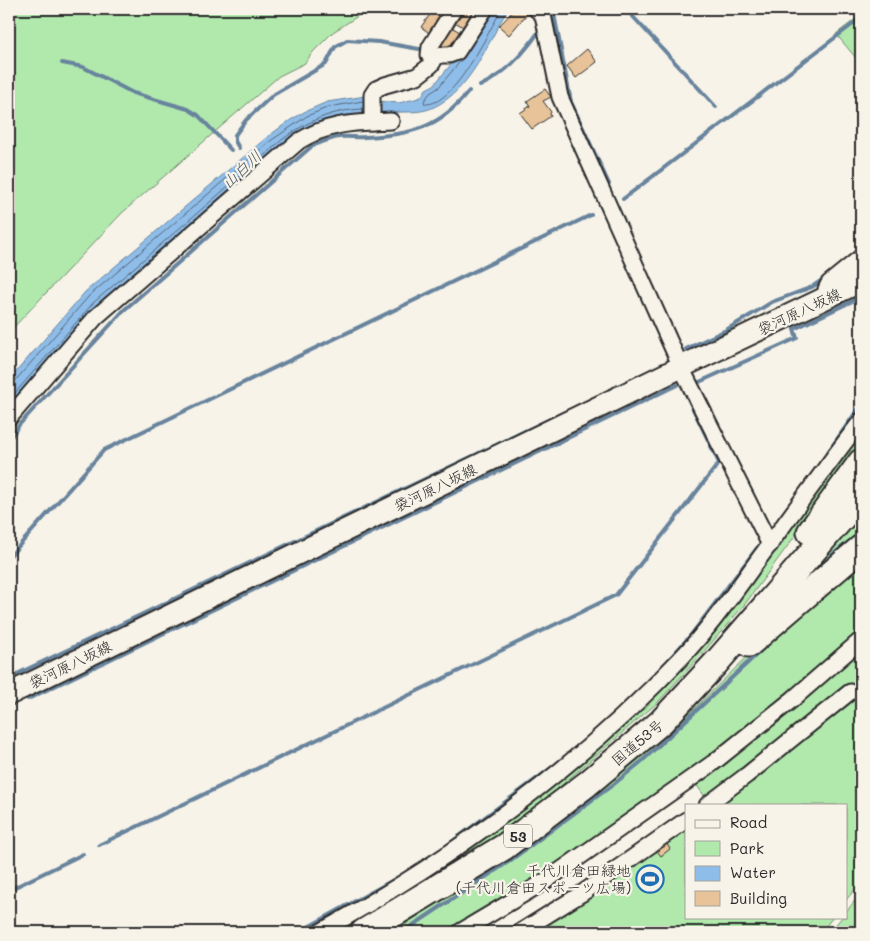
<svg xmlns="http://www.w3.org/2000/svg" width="870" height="941" viewBox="0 0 870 941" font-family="Mali,'Klee One',sans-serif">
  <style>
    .green { fill: #b1e9ad; stroke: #6e8a6c }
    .water { fill: #8fbde9; stroke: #67839d }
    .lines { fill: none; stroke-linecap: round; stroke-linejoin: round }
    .shore { stroke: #536577; stroke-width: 1 }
    .stream { stroke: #67839d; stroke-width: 4 }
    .building { fill: #e8c399; stroke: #2b2b2b }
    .minor-casing { stroke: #2b2b2b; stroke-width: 19 }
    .secondary-casing { stroke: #2b2b2b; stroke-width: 25 }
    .trunk-casing { stroke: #2b2b2b; stroke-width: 29 }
    .minor { stroke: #f7f3e8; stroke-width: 15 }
    .secondary { stroke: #f7f3e8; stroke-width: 21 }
    .trunk { stroke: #f7f3e8; stroke-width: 25 }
    .labels { text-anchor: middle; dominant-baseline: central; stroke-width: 4.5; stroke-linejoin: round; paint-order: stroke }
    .shield { fill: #f7f3e8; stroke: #686764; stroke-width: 1 }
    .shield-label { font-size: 14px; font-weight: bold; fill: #2b2b2b }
    .street-label { font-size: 15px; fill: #2b2b2b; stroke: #f7f3e8 }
    .poi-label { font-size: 15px; fill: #2b2b2b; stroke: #f7f3e8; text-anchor: end }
    .water-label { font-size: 16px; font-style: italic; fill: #495764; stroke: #f7f3e8 }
  </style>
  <rect width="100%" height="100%" fill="#f7f3e8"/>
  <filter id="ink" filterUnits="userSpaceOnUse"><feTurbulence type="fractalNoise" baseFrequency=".02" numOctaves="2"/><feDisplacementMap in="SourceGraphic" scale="10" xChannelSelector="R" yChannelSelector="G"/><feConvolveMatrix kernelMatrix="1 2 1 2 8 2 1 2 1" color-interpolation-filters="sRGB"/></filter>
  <g filter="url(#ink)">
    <!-- green -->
    <g class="green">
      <polygon points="9,9 365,9 358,16 333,32 313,52 305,63 279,76 122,213 9,332"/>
      <polygon points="861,15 861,64 836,34"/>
      <polygon points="861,426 861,446 745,604 700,656 658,702 535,808 480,847 437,877 348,932 329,932 353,918 647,700"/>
      <polygon points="861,514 861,538 809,577"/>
      <polygon points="861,557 861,632 772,709 726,746 570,857 474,919 451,932 394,932 549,827 638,760 691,712 774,630"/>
      <polygon points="861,646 861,688 848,685 792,732 706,798 695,783"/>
      <polygon points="856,696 861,702 861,882 846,900 846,805 718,805"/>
      <polygon points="686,828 686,917 833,917 821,932 532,932"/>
      <polygon points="861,893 861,932 830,932 842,917 846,917 846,912"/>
    </g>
    <!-- water -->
    <path class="water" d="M489,9H508C487,43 472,90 432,108C423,112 411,112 402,112C376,114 350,113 326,121L138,271L96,307L9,408V380L85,292L266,138L289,121L304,112L327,102L366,96L376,101L399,103L419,98L422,96L426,89L434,85L462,51Z"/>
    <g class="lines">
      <!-- shore -->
      <g class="shore">
        <path d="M463,58L438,88L430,93L424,101L425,104C455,106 488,31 502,9"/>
        <polyline points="9,383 15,381 89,296 269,142 307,116 329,107 363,101"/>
        <path d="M9,400L93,303L283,139C307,121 333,110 363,109"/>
      </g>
      <!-- stream -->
      <g class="stream">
        <polyline points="553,9 571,102 609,184"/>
        <polyline points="626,9 716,107"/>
        <polyline points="62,63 83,67 133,93 188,109 198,115 231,150"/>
        <path d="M480,86C504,75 525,52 540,30"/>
        <polyline points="239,148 235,141 235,135 246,120 273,95 326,64 335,47 347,40 379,42 425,50"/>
        <polyline points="623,199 861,18"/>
        <polyline points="686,349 726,330 772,302 812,287 825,278"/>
        <polyline points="687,352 703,345"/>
        <polyline points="697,383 797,338 794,329 861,297"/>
        <path d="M9,440L19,425L124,310L312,146C319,143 327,140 334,138C343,135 355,138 365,137C410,135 440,128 469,91"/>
        <polyline points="824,458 861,405"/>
        <polyline points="832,555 861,532"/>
        <polyline points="9,557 104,450 591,215"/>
        <polyline points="9,659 15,675 567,411"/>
        <polyline points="662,667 691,635 757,548"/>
        <polyline points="28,699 677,385"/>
        <polyline points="449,844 559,762"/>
        <polyline points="99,845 616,595 719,463 684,390"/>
        <polyline points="9,890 83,854"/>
        <polyline points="299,932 397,878"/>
        <polyline points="403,932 511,860 614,784 642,761 768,644"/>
      </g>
    </g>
    <!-- building -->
    <g class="building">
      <polygon points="434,9 441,9 448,13 432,35 421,27"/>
      <polygon points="458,9 481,9 465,28 455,22 454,16"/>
      <polygon points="515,9 521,9 527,14 509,35 499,26"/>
      <polygon points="450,26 463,34 456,46 452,44 447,51 437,45"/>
      <polygon points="587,49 597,62 576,78 567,66"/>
      <polygon points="545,89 551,97 543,101 551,112 550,114 551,116 532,129 520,113 530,106 527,101"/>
      <polygon points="667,844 670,849 661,856 657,851"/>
    </g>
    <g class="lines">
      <!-- minor casing -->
      <g class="minor-casing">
        <g id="minor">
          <polyline points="536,9 543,15 560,97 681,367 770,545"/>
          <polyline points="433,62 429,55 430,47 454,9"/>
          <polyline points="372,122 372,95 376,89 385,85 417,76 431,65 435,58 440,55 449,55 457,52 485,9"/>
          <polyline points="827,298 826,289 829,283 861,257"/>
          <path d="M9,418L96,317L299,141C330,122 356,123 391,121"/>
          <polyline points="707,805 747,775 850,692"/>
          <path d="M320,932C453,858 578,768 683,656C709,628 731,598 753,567C789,518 824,469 861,421"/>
          <polyline points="460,932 544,882 713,763 793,699 861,640"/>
          <polyline points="520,932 581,894 686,820"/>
        </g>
      </g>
      <!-- secondary casing -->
      <g class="secondary-casing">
        <polyline id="secondary" points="9,694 681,367 861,281"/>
      </g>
      <!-- trunk casing -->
      <g class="trunk-casing">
        <g id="trunk">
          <polyline points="810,532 861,462"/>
          <polyline points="749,644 861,548"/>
          <polyline points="364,932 504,847 587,784 661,722 715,664 861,496"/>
        </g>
      </g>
      <!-- minor -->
      <use href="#minor" class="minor"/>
      <!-- secondary -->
      <use href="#secondary" class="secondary"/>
      <!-- trunk -->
      <use href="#trunk" class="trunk"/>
    </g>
  </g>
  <!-- icons -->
  <defs>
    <g id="stadium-ring" transform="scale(1.4375)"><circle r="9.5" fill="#f7f3e8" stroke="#1f6fb2" stroke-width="1.5"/><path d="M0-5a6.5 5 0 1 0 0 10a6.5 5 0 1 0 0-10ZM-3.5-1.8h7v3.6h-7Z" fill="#1f6fb2"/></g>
  </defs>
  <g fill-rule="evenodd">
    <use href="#stadium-ring" x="650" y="879"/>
  </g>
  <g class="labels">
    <!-- shield labels -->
    <rect class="shield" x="504" y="824.5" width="28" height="23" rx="4"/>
    <g class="shield-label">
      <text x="518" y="836">53</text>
    </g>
    <!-- street labels -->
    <g class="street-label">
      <text transform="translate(799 311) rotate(-25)">袋河原八坂線</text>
      <text transform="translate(435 487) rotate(-26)">袋河原八坂線</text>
      <text transform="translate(70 664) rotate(-26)">袋河原八坂線</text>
      <text transform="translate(637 742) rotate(-40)">国道53号</text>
    </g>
    <!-- poi labels -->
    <g class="poi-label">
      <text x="631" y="870">千代川倉田緑地<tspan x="631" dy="17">(千代川倉田スポーツ広場)</tspan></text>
    </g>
    <!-- water labels -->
    <g class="water-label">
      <text transform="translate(241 169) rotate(-43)">山白川</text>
    </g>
  </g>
  <!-- margin -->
  <rect width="870" height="941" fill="none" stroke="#f7f3e8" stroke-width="30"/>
  <rect x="15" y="15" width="840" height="911" fill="none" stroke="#2b2b2b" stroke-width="2" filter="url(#ink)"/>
  <!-- legend -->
  <rect x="685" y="804" width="162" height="115" fill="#f7f3e8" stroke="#a5a39c"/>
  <rect x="695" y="820" width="25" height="8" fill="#f7f3e8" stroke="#a5a39c"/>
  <text x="730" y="828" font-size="15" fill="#2b2b2b">Road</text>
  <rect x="695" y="841" width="25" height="15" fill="#b1e9ad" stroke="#a5a39c"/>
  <text x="730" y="854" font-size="15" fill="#2b2b2b">Park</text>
  <rect x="695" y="866" width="25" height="15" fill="#8fbde9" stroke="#a5a39c"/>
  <text x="730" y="878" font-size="15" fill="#2b2b2b">Water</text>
  <rect x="695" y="891" width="25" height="15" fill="#e8c399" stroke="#a5a39c"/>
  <text x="730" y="904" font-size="15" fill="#2b2b2b">Building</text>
</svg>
